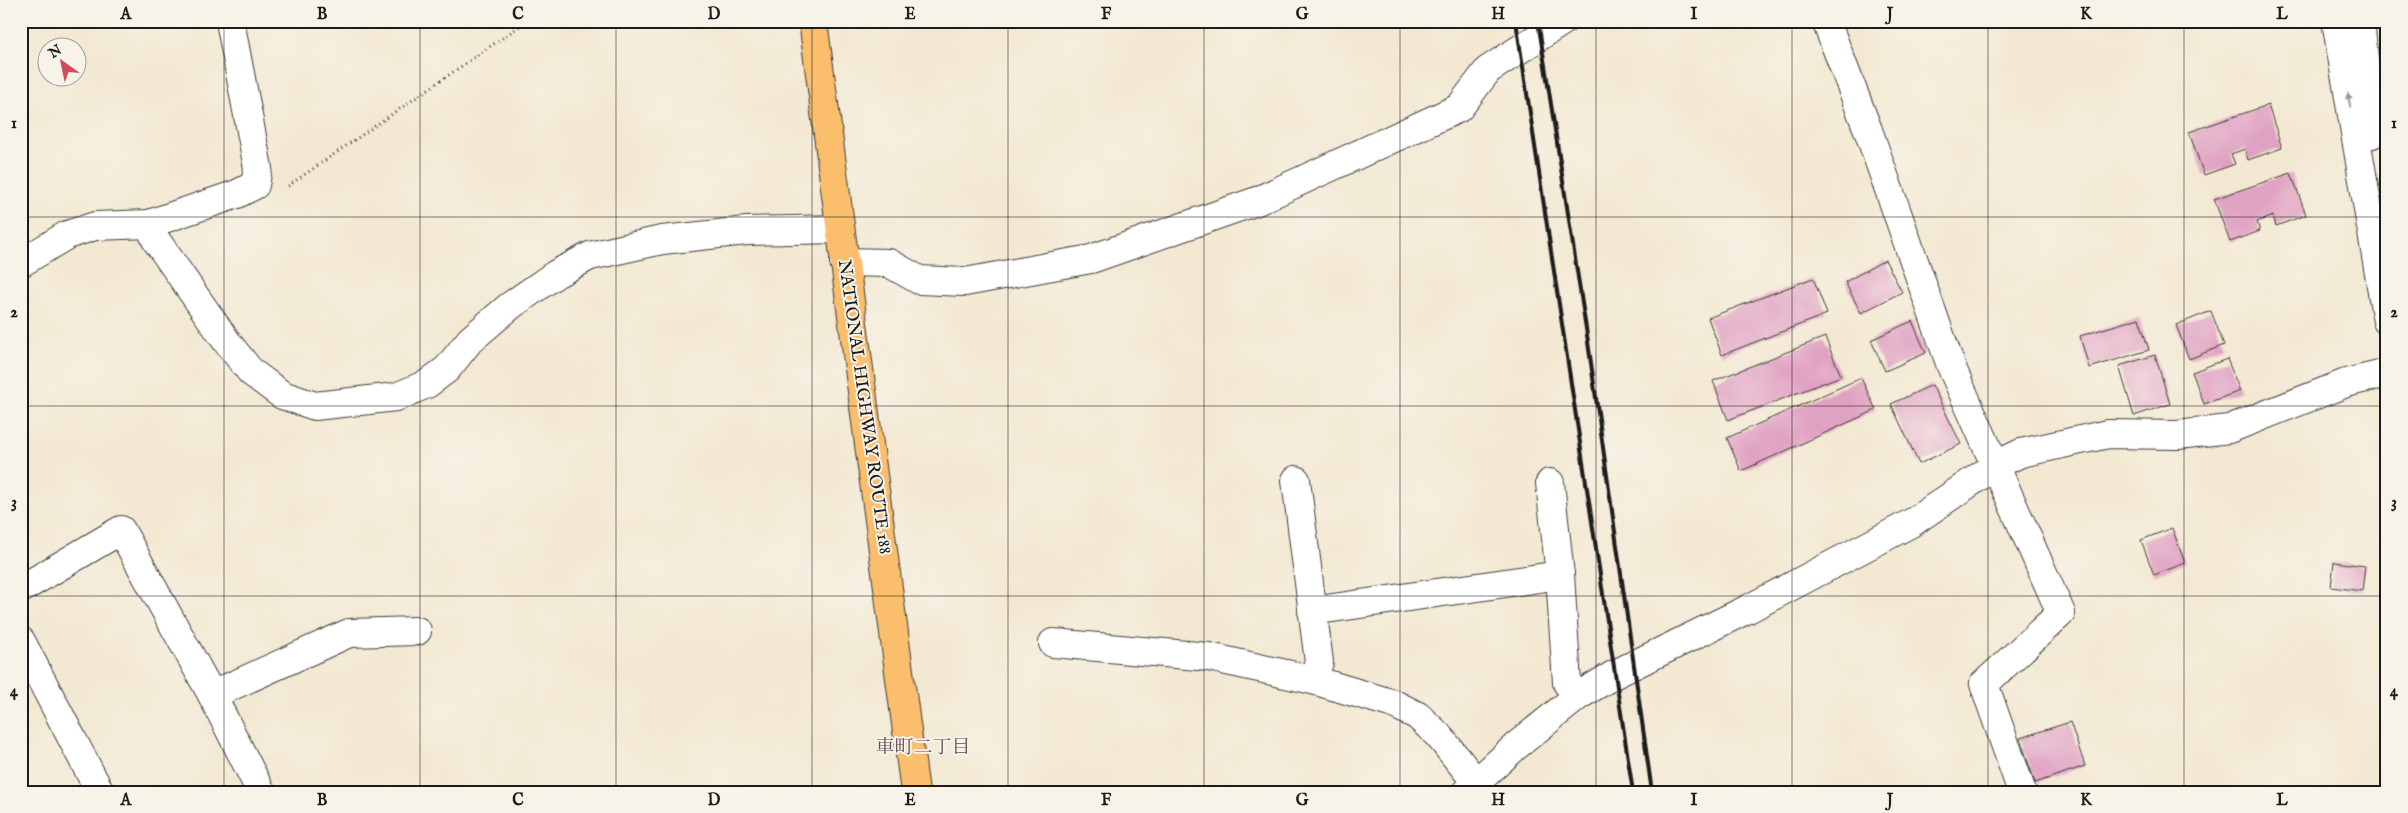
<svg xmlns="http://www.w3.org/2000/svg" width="2408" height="813" viewBox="0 0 2408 813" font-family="'IM FELL English','Noto Serif JP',serif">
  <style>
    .building { fill: #e0a2c3 }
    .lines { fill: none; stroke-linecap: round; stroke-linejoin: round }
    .minor-casing { stroke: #3c3b37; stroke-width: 30 }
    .tertiary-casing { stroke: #3c3b37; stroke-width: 30 }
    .trunk-casing { stroke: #3c3b37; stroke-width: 30 }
    .path { stroke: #3c3b37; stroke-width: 3; stroke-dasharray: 1 4; stroke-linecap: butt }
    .minor { stroke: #fff; stroke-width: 28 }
    .tertiary { stroke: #fff; stroke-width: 28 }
    .trunk { stroke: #fabe6d; stroke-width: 28 }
    .rail { stroke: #1c1c1c; stroke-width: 4 }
    .oneway { fill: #999 }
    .grid { fill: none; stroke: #1c1c1c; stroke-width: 1; stroke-opacity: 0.55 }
    .labels { text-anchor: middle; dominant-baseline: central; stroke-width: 4; stroke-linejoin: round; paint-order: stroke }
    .street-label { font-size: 18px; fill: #1c1c1c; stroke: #f7f3e8 }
    .neighbourhood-label { font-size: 19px; fill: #614b56; stroke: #f7f3e8 }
    .neatline { fill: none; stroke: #1c1c1c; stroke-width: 2 }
    .grid-label { font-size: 16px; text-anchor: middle; font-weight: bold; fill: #1c1c1c }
  </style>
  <rect width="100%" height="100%" fill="#f7f3e8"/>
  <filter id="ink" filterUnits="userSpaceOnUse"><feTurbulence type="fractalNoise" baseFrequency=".02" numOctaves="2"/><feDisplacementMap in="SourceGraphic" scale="10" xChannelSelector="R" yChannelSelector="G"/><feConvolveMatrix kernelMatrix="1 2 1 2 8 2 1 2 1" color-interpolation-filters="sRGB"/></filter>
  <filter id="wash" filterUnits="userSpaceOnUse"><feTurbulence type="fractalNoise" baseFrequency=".0096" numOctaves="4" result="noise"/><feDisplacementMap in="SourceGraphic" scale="20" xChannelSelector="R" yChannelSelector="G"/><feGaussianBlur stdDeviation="1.12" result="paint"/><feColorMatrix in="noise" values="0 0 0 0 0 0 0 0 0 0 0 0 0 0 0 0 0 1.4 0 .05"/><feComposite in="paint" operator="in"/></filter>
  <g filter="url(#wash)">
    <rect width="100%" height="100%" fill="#f3e8d2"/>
    <g id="blocks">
      <!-- building -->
      <g class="building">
        <polygon points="2268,105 2282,148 2248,160 2245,149 2231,154 2235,164 2204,175 2189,132"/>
        <polygon points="2291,173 2306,215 2276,226 2273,216 2257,222 2260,231 2230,242 2214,199"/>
        <polygon points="1885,260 1902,292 1861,313 1845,282"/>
        <polygon points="1813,278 1827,314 1722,355 1708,318"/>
        <polygon points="2211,311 2224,345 2189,359 2176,325"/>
        <polygon points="2139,318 2149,350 2089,368 2080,336"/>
        <polygon points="1912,321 1926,353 1885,371 1871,340"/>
        <polygon points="1825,337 1841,376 1728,420 1713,381"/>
        <polygon points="2155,355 2170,404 2134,416 2119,366"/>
        <polygon points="2227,359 2240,391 2204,404 2192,372"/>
        <polygon points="1861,378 1876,410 1741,471 1727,438"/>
        <polygon points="1932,385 1961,444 1919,464 1891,404"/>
        <polygon points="2172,528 2185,563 2154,575 2141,540"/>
        <polygon points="2334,562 2365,566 2362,591 2331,587"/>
        <polygon points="2070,722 2085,766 2035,783 2020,738"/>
      </g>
    </g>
  </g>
  <g filter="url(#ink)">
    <use href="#blocks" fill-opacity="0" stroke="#3c3b37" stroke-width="1"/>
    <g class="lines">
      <!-- minor casing -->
      <g class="minor-casing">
        <g id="minor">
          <polyline points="1826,21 1868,130 1951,366 2061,613 1984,684 2022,792"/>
          <polyline points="149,224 156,240 227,342 251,372 282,395 315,406 396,397 427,384 447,369 470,340 510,306 556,274 590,256 662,240 747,231 840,229"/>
          <polyline points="844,262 889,263 919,280 965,282 1091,259 1257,201 1459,108 1488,70 1563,21"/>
          <polyline points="21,263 67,235 95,226 149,224 237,194 255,185 258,168 230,21"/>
          <polyline points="1296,480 1319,662 1313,680"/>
          <polyline points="1560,575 1567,683 1578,696"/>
          <polyline points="21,589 121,530 212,695 261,792"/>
          <polyline points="1312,611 1560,575 1550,483"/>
          <polyline points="21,641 100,792"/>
          <polyline points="1053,643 1209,657 1313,680 1394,704 1418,716 1438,735 1476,782"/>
          <polyline points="212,695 349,633 417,631"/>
          <polyline points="1466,792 1516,746 1578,696 1615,674 1748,609 1913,522 1996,465 2021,453 2108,434 2178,435 2229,429 2346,383 2387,373"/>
        </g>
      </g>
      <!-- tertiary casing -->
      <g class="tertiary-casing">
        <g id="tertiary">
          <polyline points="2336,21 2387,321"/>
          <polyline points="2360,21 2372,134"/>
        </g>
      </g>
      <!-- trunk casing -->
      <g class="trunk-casing">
        <polyline id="trunk" points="813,21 915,792"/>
      </g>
      <!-- path -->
      <polyline class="path" points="288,186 527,21"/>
      <!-- minor -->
      <use href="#minor" class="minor"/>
      <!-- tertiary -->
      <use href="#tertiary" class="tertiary"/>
      <!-- trunk -->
      <use href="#trunk" class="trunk"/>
      <!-- rail -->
      <g class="rail">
        <polyline points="1516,21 1633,792"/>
        <polyline points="1538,21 1587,335 1652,792"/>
      </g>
    </g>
    <!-- one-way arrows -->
    <defs><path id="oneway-solid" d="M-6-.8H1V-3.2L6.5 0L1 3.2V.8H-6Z" transform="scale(1.25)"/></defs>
    <use class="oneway" href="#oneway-solid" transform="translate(2349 100) rotate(-100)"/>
  </g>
  <!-- grid -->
  <path class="grid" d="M224,21V792M420,21V792M616,21V792M812,21V792M1008,21V792M1204,21V792M1400,21V792M1596,21V792M1792,21V792M1988,21V792M2184,21V792M21,217H2387M21,406H2387M21,596H2387"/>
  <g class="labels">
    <!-- street labels -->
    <g class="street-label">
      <text transform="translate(864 407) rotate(82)">NATIONAL HIGHWAY ROUTE 188</text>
    </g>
    <!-- neighbourhood labels -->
    <g class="neighbourhood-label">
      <text x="923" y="748">車町二丁目</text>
    </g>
  </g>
  <!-- margin -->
  <rect width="2408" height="813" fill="none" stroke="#f7f3e8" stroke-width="55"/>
  <!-- north arrow -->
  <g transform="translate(62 62) rotate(327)"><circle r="24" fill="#f7f3e8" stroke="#9f9d96"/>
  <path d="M0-4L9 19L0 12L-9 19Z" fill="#d1495b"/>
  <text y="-8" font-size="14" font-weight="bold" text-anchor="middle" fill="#1c1c1c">N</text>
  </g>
  <rect x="28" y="28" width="2352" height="758" class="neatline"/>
  <g class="grid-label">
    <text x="126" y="19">A</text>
    <text x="322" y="19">B</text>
    <text x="518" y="19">C</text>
    <text x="714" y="19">D</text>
    <text x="910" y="19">E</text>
    <text x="1106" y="19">F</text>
    <text x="1302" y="19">G</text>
    <text x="1498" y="19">H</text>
    <text x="1694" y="19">I</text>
    <text x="1890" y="19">J</text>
    <text x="2086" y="19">K</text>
    <text x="2282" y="19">L</text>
    <text x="14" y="128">1</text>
    <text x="2394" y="128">1</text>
    <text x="14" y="317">2</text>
    <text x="2394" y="317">2</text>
    <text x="14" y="507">3</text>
    <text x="2394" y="507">3</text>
    <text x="14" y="696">4</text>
    <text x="2394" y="696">4</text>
    <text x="126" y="805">A</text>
    <text x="322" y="805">B</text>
    <text x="518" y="805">C</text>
    <text x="714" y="805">D</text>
    <text x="910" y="805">E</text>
    <text x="1106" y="805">F</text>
    <text x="1302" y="805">G</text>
    <text x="1498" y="805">H</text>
    <text x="1694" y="805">I</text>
    <text x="1890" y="805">J</text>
    <text x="2086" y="805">K</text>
    <text x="2282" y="805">L</text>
  </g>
</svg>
